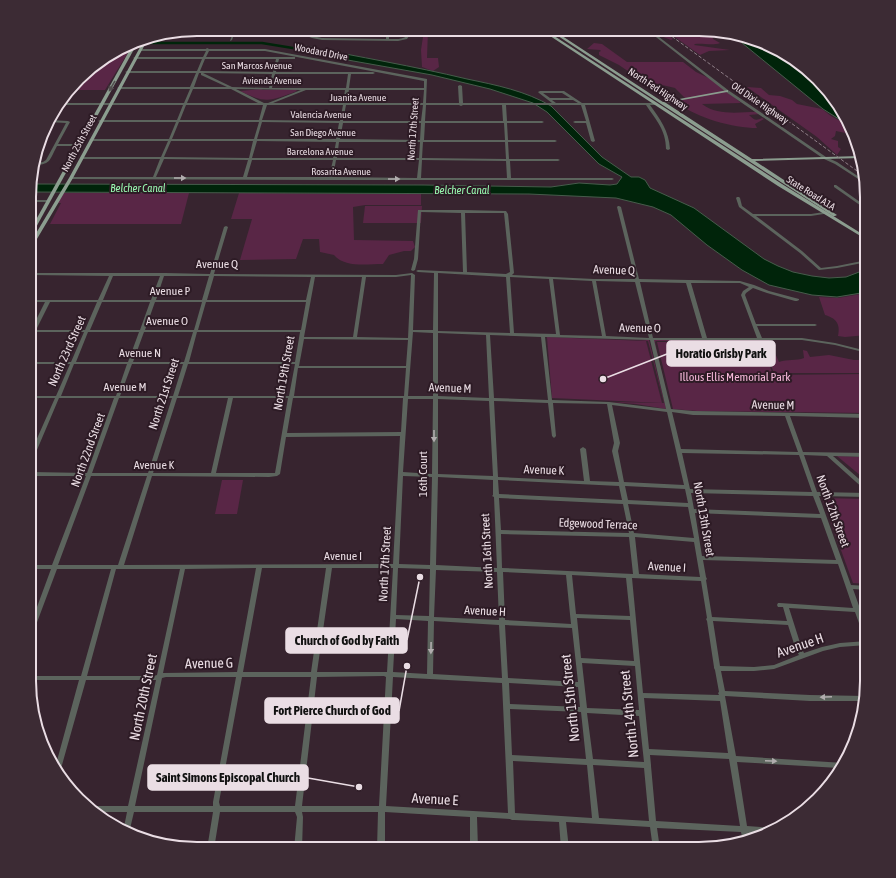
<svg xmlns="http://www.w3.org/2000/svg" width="896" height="878" viewBox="0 0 896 878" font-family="'Asap Condensed',sans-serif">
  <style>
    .green { fill: #592646 }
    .water { fill: #00240a; stroke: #465c4b }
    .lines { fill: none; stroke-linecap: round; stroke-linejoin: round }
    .canal { stroke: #00240a; stroke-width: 2.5 }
    .minor { fill: #5c645d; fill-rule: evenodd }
    .major { fill: #8b9d8f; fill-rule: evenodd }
    .rail { stroke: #8f7f88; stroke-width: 1; stroke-dasharray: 3.5 2; stroke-linecap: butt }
    .oneway { fill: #534f4f }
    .oneway2 { fill: #b1adae }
    .labels { text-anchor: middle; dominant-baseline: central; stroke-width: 4; stroke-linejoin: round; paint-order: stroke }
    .far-street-label { font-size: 10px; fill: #eadde4; stroke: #2d1b25 }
    .far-water-label { font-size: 11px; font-style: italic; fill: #99fcb1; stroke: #2d1b25 }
    .street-label { font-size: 12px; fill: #eadde4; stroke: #2d1b25 }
    .park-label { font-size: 12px; fill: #f6b8da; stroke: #2d1b25 }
    .near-street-label { font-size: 14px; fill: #eadde4; stroke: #2d1b25 }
    .rim { fill: none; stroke: #eadde4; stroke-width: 2 }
    .leader { fill: none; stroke: #eadde4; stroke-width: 1.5 }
    .callout-dot { fill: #eadde4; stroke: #2d1b25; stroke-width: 1.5 }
    .callout { fill: #eadde4; stroke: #eadde4; stroke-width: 1.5 }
    .callout-label { font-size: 13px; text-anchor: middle; font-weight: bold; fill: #111 }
  </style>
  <rect width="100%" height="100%" fill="#37242f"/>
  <!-- green -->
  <g class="green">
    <polygon points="424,30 428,30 427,58 438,58 439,67 433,71 422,67 421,50"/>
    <path d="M657,30H661L668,35L670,34L666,30H710L713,39L720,43C713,46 703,43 695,44L694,45L730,50L709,51L700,55L672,35L670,36L673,39L671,40L656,34L658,32Z"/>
    <path d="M594,43L602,44L627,62H683L696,72L715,81L741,103L702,104C718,116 738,112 757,112L760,114L749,115C754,120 756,121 762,118L764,119L755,124L757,128C733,128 697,118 678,103L685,98L675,88L641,80L619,65L599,55V52L601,51L600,50L587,49Z"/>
    <polygon points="125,48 129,51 105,90 71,90 86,71"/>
    <polygon points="747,87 761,88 769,95 780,96 792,100 797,104 822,109 831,116 851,127 855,135 836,131 835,136 831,139 838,141 838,147 841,149 837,155 817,137"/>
    <path d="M261,89L263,90L295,89L297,91C271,101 266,104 240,91Z"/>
    <polygon points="64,193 189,193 181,224 50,224 61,203 57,203"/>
    <path d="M239,193L421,194V205H365L353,207L354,240L413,241L415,247L411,251H404L389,255L383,264C367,264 345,268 334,255L320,252L319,239H303L296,259L240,260L252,219H231Z"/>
    <polygon points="365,206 422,206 421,223 363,223"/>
    <path d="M867,293V335L845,337L838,336C841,323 835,318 825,315L819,297L838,298Z"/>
    <polygon points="547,337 646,341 662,403 552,398"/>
    <polygon points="625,339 649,340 666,409 636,404 610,402 664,403 648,341"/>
    <path d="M653,340H769L779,362C788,359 796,361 804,358L803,350L807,351L810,357L829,355L854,360H867V373H774L761,341H656L655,342L670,410Z"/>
    <polygon points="657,342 761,342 773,375 867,374 867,413 697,411 673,409"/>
    <polygon points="837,456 867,457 867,481"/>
    <polygon points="222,480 243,480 237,514 215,514"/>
    <polygon points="822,498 867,499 867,584 853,583"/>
  </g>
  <!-- water -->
  <g class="water">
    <polygon points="731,34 783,51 832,95 850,126 823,109"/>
    <path d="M305,46C359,57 413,66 467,79C496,85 526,91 551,106L602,157L631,177H639L645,180L650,188L694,208L764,259L778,266L793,272L812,276L829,278L846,277L867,269V292L837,297L812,295L769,285L742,270L707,245L671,215L653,207L616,198L529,194L32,192V184L423,185L551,187L579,183L610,185L617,184L622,177L599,164L547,112L533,103L490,89L432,75L297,51Z"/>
  </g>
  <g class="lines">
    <!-- canal -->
    <polyline class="canal" points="134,43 262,43 305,50"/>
    <!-- minor -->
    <g class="minor">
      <polygon points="196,29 199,29 195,33 174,34 173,33 194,31"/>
      <polygon points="234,29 236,29 232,40 230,41"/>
      <path d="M269,29H272V31H298L314,36L325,31H385L389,34V39C395,39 402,40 407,36V30H409V36L407,39L398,41L322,40L312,38L298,33H270L269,32ZM325,33H384L386,34V39L322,38L317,37Z"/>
      <polygon points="647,30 650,30 728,90 826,157 837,162 865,181 866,184 835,164 824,159 726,92"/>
      <path d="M207,48L209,49H265L427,79L426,103H459L458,86L460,85L462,86L463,103H552L539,93L538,92L540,91H564L582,103H656L658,104L657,105H650C660,119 669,131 670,149L668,150L666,149C666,130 656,120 646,105H585L595,141L593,142L591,141L586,123H575L573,122L575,121H586L581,105H506L507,121H542L544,122L542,123H507L508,140H555L557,141L555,142H508L509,159H558L560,160L558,161H510L511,178H612L614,179L612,180H331L70,179V177H153L160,159H82L80,158L82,157H161L168,141H91L89,140L91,139H169L176,122H100L98,121L100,120H177L183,105H58L60,103H184L190,89H119L117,88L119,87H190L196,73H127L125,72L127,71H197L202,59H135L133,58L135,57H203L206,51H140L139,50L140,49H206ZM209,51H265L424,81V88H349L351,74H373L375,73L373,72H276L279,59H295V57H206ZM205,59H276L273,72L200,71ZM199,73H201V75L227,87H194ZM203,73L272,74L269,88L232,87ZM275,74H348L346,88H272ZM193,89H231L258,103H187ZM236,89L301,90L268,103H264ZM306,90H345L343,103H273ZM349,90H424L423,103H346ZM543,93H562L570,98H550ZM552,100H573L578,103H556ZM186,105H263L259,120H180ZM267,105H343L340,121L262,120ZM346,105H423L421,121H343ZM426,105H459L461,106L463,105H502L503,121H425ZM179,122H259L254,139H172ZM262,122L339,123L336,139H257ZM343,123H421L420,140L340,139ZM425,123H504L505,140H424ZM171,141H253L249,158L164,157ZM257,141L336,142L333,158H252ZM339,142H420L419,158H337ZM423,142H505L506,159L422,158ZM164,159L248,160L243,177H156ZM252,160H333L329,177H247ZM336,160H419L417,178L333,177ZM422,160L506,161L507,178H421Z"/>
      <path d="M49,120L68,121L70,122L58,144H79L81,145L79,146H57C49,161 51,165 32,165L33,163L43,162L46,160L66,123L49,122H48Z"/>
      <polygon points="834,185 836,185 867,207 867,210 834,187"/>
      <polygon points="737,197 739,197 740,198 742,206 753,214 811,214 831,211 831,213 830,213 811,216 756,216 802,251 821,268 837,266 867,260 867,262 837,268 819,270 800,253 739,207 736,198"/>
      <polygon points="32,200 47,200 49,201 47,202 32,202"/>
      <path d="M618,206H619L621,207L639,279L740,281L754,285L769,291L799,299V300L797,301H795L767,293L753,288L746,293L745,295L756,324H815L817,325L815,326H757L762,338H802L835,343L867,351V353L835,345L802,340H654L671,409L693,411L867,414V418L790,416L803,452L867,453V457L833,456L867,486V491L865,490L827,456L804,455L817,492L867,493V497L819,496L851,585L867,586V590L853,589L867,628V639H865L864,637L855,612L789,608L802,649L804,653L822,647L840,643L867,641V645L840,647L823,651L774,669L754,671H721L725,691L810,695L866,696L864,701H810L725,696L736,756L844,763L839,768L737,762L747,826L773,828L776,829L767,834L748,833L749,839L743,841L741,832L657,828L660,849H653L650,827L566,822L569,849H561L559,822L514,820H512L510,819L477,817L478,849H470V817L385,812V849H377L378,812H302L303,817L302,849H294L297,817L295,812H220L214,849H207L213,812H134L129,833L123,832L127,812H99L93,807L96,806H128L156,680H86L60,772L59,774L55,768L79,680H29V676H81L111,569H57L33,633L32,635H30V626L51,569H30V565H52L86,476H31V472L87,473L114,398H59L34,457L33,458L31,459V452L55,398H31V396H56L70,364H31V362H71L84,332H35L34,335H31V330L45,302H31V300H98L109,276L32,275V273H165L210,274L224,227L226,226L228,227L214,274L396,275L412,273L415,275L413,330H433L434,273L418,272L416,271L418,270L463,272L461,213L421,212L418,259L415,270L413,271L411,270L414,259L418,210H463L506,211L508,214L514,273L512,275L594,279H635L617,207ZM465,213H504L510,272L506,274L467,272ZM438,273L506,277L510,333L438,331ZM411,275L408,338L357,337L366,277H396ZM113,276H160L151,300H103ZM164,276H209L202,300H156ZM214,276L311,277L306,300H207ZM315,277H362L353,337H304ZM510,277L549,279L556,334L514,333ZM553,279L592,281L602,336L560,335ZM596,281L635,282L649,338L606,336ZM640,282L686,283L702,338H653ZM691,283H740L749,287L743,291L741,295L757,338H707ZM50,302H97L85,330H36ZM102,302H150L140,330H90ZM155,302H202L194,330H145ZM206,302H306L301,330H198ZM88,332H139L128,362H76ZM144,332H193L184,362H133ZM197,332H300L295,362H189ZM413,332L433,333V396H408ZM438,333L486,335L489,398L438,396ZM490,335L541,337L548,400L494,398ZM545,337L650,340L666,409L609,402L552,400ZM304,339L408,340L406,366H299ZM74,364H127L116,396H61ZM132,364H183L173,396H120ZM188,364H295L289,396H178ZM298,368H406L404,396H294ZM119,398H172L148,473H92ZM177,398H228L211,473H153ZM233,398H288L275,473H216ZM293,398H403L401,432L287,433ZM408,399H433L432,474L403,472ZM438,399L489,401L493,476L438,474ZM494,401L548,403L552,436L554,438L556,436L553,403L607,404L614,443L612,451L619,482L590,481L586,449L583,447L580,449L584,481L498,477ZM612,405L667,412L684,485L624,482L618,451L620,443ZM672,412L693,415L785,416L798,452L681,449ZM400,436L393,564L124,565L152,476L269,477L277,476L280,474L286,437ZM682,453L799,455L812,492L690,489ZM91,476H147L118,565H58ZM403,476L432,477L430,565L399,564ZM438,477L493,480V495L492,496L494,497L497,568L436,565ZM498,480L619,486L622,500L499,494ZM625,486L685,489L688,503L628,500ZM691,493L813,496L820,514L694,509ZM499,498L623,504L629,533L501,530ZM628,504L688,507L694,538L634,533ZM695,513L821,518L836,560L702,556ZM501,534L629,537L633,574L502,568ZM635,537L694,542L700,577L639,574ZM703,560L838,564L853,608L780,603H778L777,605L778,607H783L787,621L712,617L706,580L707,579L706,577ZM256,568L237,672L163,673L185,569ZM262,568H326L311,672H243ZM332,568H393L387,672H317ZM398,568L430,569L429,616L396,615ZM116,569H180L157,675L154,676H87ZM436,570L497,572L499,620L434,617ZM503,572L566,575L571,624L505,620ZM572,575L626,578L630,616L576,614ZM632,578L701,581L707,618L706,619L707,621L714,667V668L715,670L719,692L718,693L719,695L643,693ZM577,618L630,620L634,661L581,658ZM396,619L428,621L427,674L393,672ZM434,621L499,625L502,678L433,674ZM713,621L788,625L796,650L799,655L774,665L754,667L720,666ZM505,625L572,628L578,682L508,678ZM582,663L635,666L639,710L587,708ZM384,676L386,677L379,806H302L317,677ZM166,677H236L213,802V806H135L162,678ZM242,677H311L295,806H220L219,802ZM393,677L502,683L508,813L386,806ZM509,683L578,687L580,707L510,704ZM644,698L720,701L728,753L649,749ZM510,709L581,712L586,759L512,755ZM587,713L639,716L644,762L593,759ZM650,755L729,759L740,826L656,821L651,766V765ZM513,761L587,765L592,818L515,813ZM593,765L644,768L649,821L599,818Z"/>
      <polygon points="32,222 36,222 38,223 36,224 32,224"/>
    </g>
    <!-- major -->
    <g class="major">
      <polygon points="541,30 545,30 782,184 867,237 867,240 778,186"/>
      <polygon points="549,30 553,30 663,102 728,90 728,92 727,92 666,103 752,159 860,156 860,158 755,161 837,215 835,216 833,216 661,104"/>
      <polygon points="149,37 73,178 34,244 32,245 32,240 69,178 145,38"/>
      <polygon points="137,41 138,42 34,231 32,232 32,227 133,44"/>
    </g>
    <!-- rail -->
    <polyline class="rail" points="663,30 864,176"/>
  </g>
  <!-- one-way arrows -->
  <defs><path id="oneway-solid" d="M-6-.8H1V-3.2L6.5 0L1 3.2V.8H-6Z"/></defs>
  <use class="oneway" href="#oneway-solid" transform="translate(112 86) rotate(120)"/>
  <g class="oneway2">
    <use href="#oneway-solid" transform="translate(180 178)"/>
    <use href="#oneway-solid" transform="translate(394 179)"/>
    <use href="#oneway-solid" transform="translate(434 436) rotate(90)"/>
    <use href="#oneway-solid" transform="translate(431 648) rotate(91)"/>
    <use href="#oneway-solid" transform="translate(826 697) rotate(178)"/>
    <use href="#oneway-solid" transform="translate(771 761) rotate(3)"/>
  </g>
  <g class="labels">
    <!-- far-street labels -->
    <g class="far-street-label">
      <text transform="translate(321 52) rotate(11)">Woodard Drive</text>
      <text x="257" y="65">San Marcos Avenue</text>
      <text x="272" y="80">Avienda Avenue</text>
      <text transform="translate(658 89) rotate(33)">North Fed Highway</text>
      <text x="358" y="97">Juanita Avenue</text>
      <text transform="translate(760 103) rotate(34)">Old Dixie Highway</text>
      <text x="321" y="114">Valencia Avenue</text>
      <text transform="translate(413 129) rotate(-86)">North 17th Street</text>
      <text x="323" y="132">San Diego Avenue</text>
      <text transform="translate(79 143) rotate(-62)">North 25th Street</text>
      <text x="320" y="151">Barcelona Avenue</text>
      <text x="341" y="171">Rosarita Avenue</text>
      <text transform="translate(811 193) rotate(32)">State Road A1A</text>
    </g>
    <!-- far-water labels -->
    <g class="far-water-label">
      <text x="138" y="188">Belcher Canal</text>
      <text x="462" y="190">Belcher Canal</text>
    </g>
    <!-- street labels -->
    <g class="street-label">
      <text x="217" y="264">Avenue Q</text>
      <text transform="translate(614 270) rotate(2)">Avenue Q</text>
      <text x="170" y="291">Avenue P</text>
      <text x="167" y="321">Avenue O</text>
      <text transform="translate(640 328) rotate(1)">Avenue O</text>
      <text transform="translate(67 351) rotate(-66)">North 23rd Street</text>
      <text x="140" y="353">Avenue N</text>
      <text transform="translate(284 373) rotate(-80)">North 19th Street</text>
      <text x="125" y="387">Avenue M</text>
      <text transform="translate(450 388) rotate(2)">Avenue M</text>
      <text transform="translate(164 394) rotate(-72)">North 21st Street</text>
      <text transform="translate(773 405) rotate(1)">Avenue M</text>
      <text transform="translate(88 450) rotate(-70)">North 22nd Street</text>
      <text x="154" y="465">Avenue K</text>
      <text transform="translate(544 470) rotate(2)">Avenue K</text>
      <text transform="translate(423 474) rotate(-90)">16th Court</text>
      <text transform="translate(833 511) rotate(70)">North 12th Street</text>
      <text transform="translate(704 519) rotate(80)">North 13th Street</text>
      <text transform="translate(598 524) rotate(2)">Edgewood Terrace</text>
      <text transform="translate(487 551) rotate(-93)">North 16th Street</text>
      <text x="343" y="556">Avenue I</text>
      <text transform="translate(385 564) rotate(-87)">North 17th Street</text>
      <text transform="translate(667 567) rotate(3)">Avenue I</text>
      <text transform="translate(485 611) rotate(3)">Avenue H</text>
    </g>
    <!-- park labels -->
    <g class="park-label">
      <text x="735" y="377">Illous Ellis Memorial Park</text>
    </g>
    <!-- near-street labels -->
    <g class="near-street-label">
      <text transform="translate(800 645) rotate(-19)">Avenue H</text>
      <text transform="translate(209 663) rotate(-1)">Avenue G</text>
      <text transform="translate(143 697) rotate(-78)">North 20th Street</text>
      <text transform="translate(570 698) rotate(-96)">North 15th Street</text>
      <text transform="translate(629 714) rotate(-96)">North 14th Street</text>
      <text transform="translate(435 799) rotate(3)">Avenue E</text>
    </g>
  </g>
  <!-- crop -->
  <path d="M0 0H896V878H0ZM197 36H699A161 161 0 0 1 860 197V681A161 161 0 0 1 699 842H197A161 161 0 0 1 36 681V197A161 161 0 0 1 197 36Z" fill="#3c2b34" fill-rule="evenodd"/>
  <path class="rim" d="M197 36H699A161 161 0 0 1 860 197V681A161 161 0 0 1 699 842H197A161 161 0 0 1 36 681V197A161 161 0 0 1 197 36Z"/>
  <!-- callouts -->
  <path class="leader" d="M603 379L667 354M420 577L407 640M407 666L399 711M359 787L308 778"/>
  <g class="callout-dot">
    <circle cx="603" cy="379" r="4"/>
    <circle cx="420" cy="577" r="4"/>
    <circle cx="407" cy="666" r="4"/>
    <circle cx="359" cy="787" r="4"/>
  </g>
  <g class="callout">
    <rect x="667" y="341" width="108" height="25" rx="4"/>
    <rect x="286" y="628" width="121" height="25" rx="4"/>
    <rect x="265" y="698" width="134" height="25" rx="4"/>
    <rect x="148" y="765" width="160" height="25" rx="4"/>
  </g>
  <g class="callout-label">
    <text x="721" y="358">Horatio Grisby Park</text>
    <text x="347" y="645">Church of God by Faith</text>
    <text x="332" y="715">Fort Pierce Church of God</text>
    <text x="228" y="782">Saint Simons Episcopal Church</text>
  </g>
</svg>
